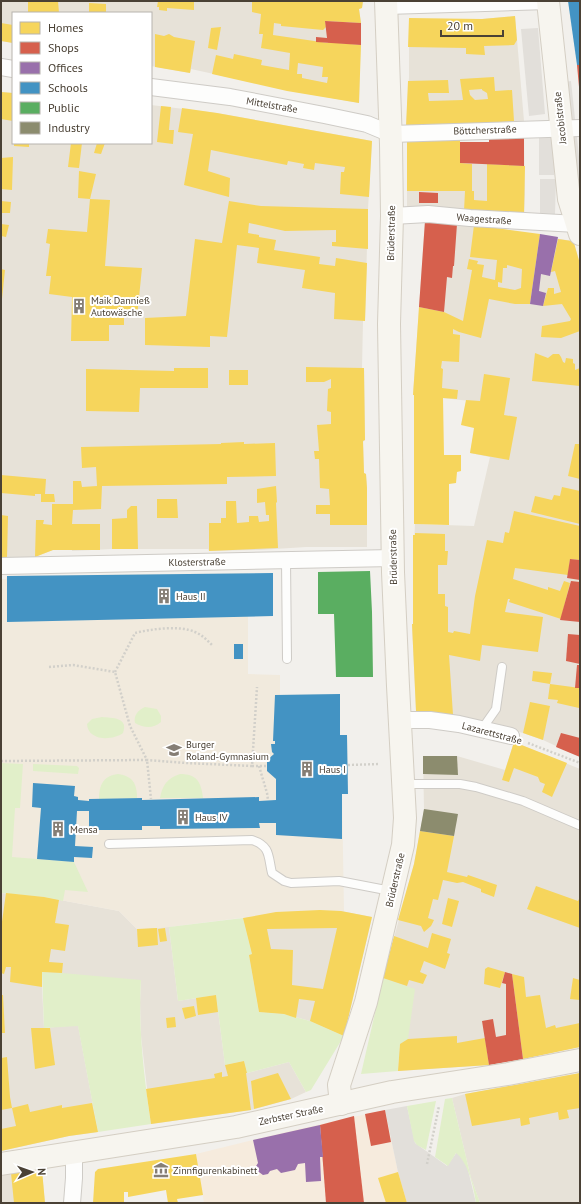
<svg xmlns="http://www.w3.org/2000/svg" width="581" height="1204" viewBox="0 0 581 1204" font-family="'PT Sans',sans-serif">
  <style>
    .residential { fill: #e7e2d8 }
    .commercial { fill: #f6ebdd }
    .industrial { fill: #e2dfda }
    .education { fill: #f1eadd }
    .green { fill: #e1efc9 }
    .homes { fill: #f6d55c; fill-rule: evenodd }
    .shops { fill: #d6604d }
    .offices { fill: #9970ab }
    .schools { fill: #4393c3 }
    .public { fill: #5aae61 }
    .industry { fill: #8c8c6e }
    .lines { fill: none; stroke-linecap: round; stroke-linejoin: round }
    .lane-casing { stroke: #cecbc6; stroke-width: 10 }
    .street-casing { stroke: #cecbc6; stroke-width: 18 }
    .secondary-casing { stroke: #d4cec3; stroke-width: 24 }
    .path { stroke: #d2d0ca; stroke-width: 2.5; stroke-dasharray: 2 2; stroke-linecap: butt }
    .lane { stroke: #fdfdfc; stroke-width: 8 }
    .street { stroke: #fdfdfc; stroke-width: 16 }
    .secondary { stroke: #f7f5ef; stroke-width: 22 }
    .labels { text-anchor: middle; dominant-baseline: central; stroke-width: 4; stroke-linejoin: round; paint-order: stroke }
    .street-label { font-size: 10px; fill: #4a4135; stroke: #fff }
    .poi-label { font-size: 10px; fill: #4a4135; stroke: #fff; text-anchor: start }
  </style>
  <rect width="100%" height="100%" fill="#f2f0ec"/>
  <!-- residential -->
  <g class="residential">
    <polygon points="1,1 363,1 362,8 359,9 361,23 359,103 287,90 191,69 190,73 151,66 151,13 13,13 13,43 1,41"/>
    <polygon points="515,16 524,121 465,125 406,127 409,77 409,47 408,47 456,19 482,19"/>
    <polygon points="1,92 13,93 13,143 151,143 151,105 217,113 372,141 368,209 365,321 363,321 362,368 364,368 365,440 363,442 364,473 366,474 367,488 367,547 306,547 259,550 209,551 208,549 112,549 72,551 72,550 53,550 35,557 1,558"/>
    <polygon points="489,138 524,138 525,194 524,215 407,207 407,142 446,139 460,140 460,142 489,142"/>
    <polygon points="425,221 502,229 572,241 574,243 580,264 580,757 543,740 523,733 453,715 416,711 412,624 413,624 413,565 415,524 474,526 490,457 470,453 480,402 413,395"/>
    <polygon points="514,742 580,769 580,1047 489,1065 398,1071 400,1044 383,978 414,864 424,809 423,756 457,756 505,770"/>
    <polygon points="1,893 44,897 119,911 137,929 169,927 178,1001 216,995 225,1065 244,1061 247,1073 289,1062 306,1092 291,1099 251,1110 151,1124 141,1036 140,1003 141,981 42,972 42,987 44,1028 78,1025 98,1132 69,1136 1,1151"/>
    <polygon points="320,911 341,911 372,917 344,1036 310,1021 284,1014 259,1012 249,955 252,954 243,918"/>
    <polygon points="580,1073 580,1203 480,1203 471,1178 452,1098 465,1094"/>
    <polygon points="42,1170 45,1203 1,1203 1,1176 11,1173"/>
  </g>
  <!-- commercial -->
  <polygon class="commercial" points="385,1110 398,1172 407,1203 204,1203 196,1154 290,1131"/>
  <!-- industrial -->
  <g class="industrial">
    <polygon points="538,28 545,114 529,116 521,29"/>
    <polygon points="571,81 580,166 580,209 565,82"/>
    <polygon points="554,137 554,175 539,175 539,138"/>
    <polygon points="540,179 556,179 555,214 540,213"/>
    <polygon points="407,1106 415,1143 447,1166 457,1152 462,1158 467,1166 476,1203 407,1203 398,1172 385,1110"/>
  </g>
  <!-- education -->
  <polygon class="education" points="248,573 248,674 280,675 280,695 340,694 340,735 347,735 348,794 342,794 344,911 320,911 264,915 169,927 137,929 119,911 44,897 1,893 1,579 6,579 7,576"/>
  <!-- green -->
  <g class="green">
    <path d="M145,707L157,709L161,716V722C153,729 144,728 135,723C133,716 138,710 145,707Z"/>
    <path d="M102,717C112,718 129,717 123,733C112,741 88,741 87,724L92,719Z"/>
    <polygon points="1,763 23,764 20,808 15,808 12,857 74,862 88,892 65,890 63,901 44,897 1,893"/>
    <polygon points="33,764 77,766 79,768 78,774 33,771"/>
    <path d="M118,774C133,776 137,784 137,798L99,799C99,785 103,776 118,774Z"/>
    <path d="M180,774C197,774 201,782 203,798H160C162,786 167,778 180,774Z"/>
    <polygon points="243,918 252,954 249,955 259,1012 284,1014 310,1021 344,1036 311,1090 306,1092 289,1062 247,1073 244,1061 225,1065 216,995 178,1001 169,927"/>
    <path d="M42,972L62,973L141,980C138,1029 144,1076 151,1124L98,1132L78,1026L44,1028Z"/>
    <polygon points="383,978 415,989 408,1039 400,1044 398,1071 361,1074"/>
    <path d="M452,1098L471,1178L479,1200V1203H476C474,1188 468,1162 456,1153L448,1166L435,1157L445,1099Z"/>
    <polygon points="436,1101 426,1150 417,1145 414,1141 407,1106"/>
  </g>
  <!-- homes -->
  <g class="homes">
    <polygon points="28,1 58,1 59,13 28,13"/>
    <polygon points="158,1 194,1 194,10 167,8 167,11 159,10 159,7 157,7"/>
    <path d="M252,1H363L362,8L359,9L361,23L325,21L326,27L323,30L281,26V24L274,23L273,35L328,43V42L361,45L359,103L287,91L212,74L216,55L233,59L234,54L262,60L261,65L289,70L290,53L261,48L263,34H259L261,14L252,12ZM298,63L323,67L322,77H328L327,83L302,78V74H297Z"/>
    <polygon points="89,3 106,4 106,13 89,13"/>
    <polygon points="515,16 517,40 514,45 484,46 485,55 466,54 466,48 408,47 409,18 482,19"/>
    <polygon points="1,23 13,25 13,43 1,41"/>
    <polygon points="221,27 217,50 208,48 211,28"/>
    <polygon points="155,34 164,36 169,34 174,37 195,41 190,73 155,67"/>
    <path d="M494,77L495,91L512,90L514,121L465,125L406,127L408,81L448,80L449,93H428L429,101L463,100L460,79ZM482,89V90L487,93L488,99L475,100L470,95L469,90Z"/>
    <polygon points="1,92 13,93 13,121 1,119"/>
    <polygon points="161,106 171,107 169,130 174,130 173,144 157,142"/>
    <polygon points="182,108 217,113 372,141 369,197 340,194 341,172 344,172 345,167 315,163 314,170 303,168 304,164 288,161 287,165 211,150 208,171 230,178 229,197 184,185 193,134 178,132"/>
    <polygon points="446,139 460,140 460,163 472,164 472,191 474,191 474,200 487,201 487,164 525,166 524,215 464,211 465,191 407,191 407,142"/>
    <polygon points="14,143 29,143 29,147 14,146"/>
    <polygon points="71,143 82,143 79,168 68,167"/>
    <polygon points="97,143 105,143 101,154 94,153"/>
    <polygon points="13,157 12,190 1,189 1,158"/>
    <polygon points="79,171 96,174 90,199 110,200 105,266 142,268 137,317 124,317 124,325 109,325 109,341 71,341 72,297 49,294 51,276 46,276 50,244 46,243 48,229 87,232 90,199 78,198"/>
    <polygon points="1,201 11,202 10,213 1,213"/>
    <polygon points="229,201 261,206 368,209 368,249 332,246 332,242 336,242 336,230 285,231 249,223 248,233 259,235 259,237 276,240 274,250 320,257 319,264 335,266 336,258 367,263 365,321 334,319 335,293 302,288 305,270 257,263 259,248 237,245 227,337 210,336 210,347 145,345 145,318 186,316 195,239 222,243"/>
    <polygon points="1,224 9,225 6,237 1,236"/>
    <path d="M474,225L540,234L530,304H515L489,299L481,338L459,332L453,329V334L460,335L459,362L442,361L441,368L443,369L442,388L458,390L457,399L443,398L444,455H461V471L457,472L456,483L449,484V525L414,524V395H413L419,307L444,312L463,321L472,270L467,269L469,259L478,261L477,264L484,265L482,277L495,280L497,260L470,257ZM507,265L522,269L521,288L515,290L498,287V282L502,283L503,268H507Z"/>
    <polygon points="558,239 572,241 574,243 580,264 580,331 561,338 541,337 542,326 570,321 571,319 562,304 543,306 548,288 554,288 554,294 561,292 555,271 551,272"/>
    <polygon points="1,269 5,270 2,299 1,299"/>
    <polygon points="535,353 548,358 553,354 559,354 561,357 563,362 565,363 566,358 573,359 573,363 575,364 575,370 580,368 580,386 532,381"/>
    <polygon points="306,367 364,368 365,440 363,441 364,473 366,474 367,488 367,525 330,525 330,514 316,514 316,505 330,505 329,489 320,488 319,459 315,459 314,451 319,451 317,425 331,424 331,412 327,411 328,389 331,388 331,379 324,382 306,382"/>
    <polygon points="174,368 208,368 208,388 140,388 139,412 86,411 86,369 174,371"/>
    <rect x="229" y="370" width="19" height="15"/>
    <polygon points="484,374 510,378 504,415 517,417 509,460 470,453 474,428 461,425 466,400 480,401"/>
    <polygon points="244,442 244,444 275,443 276,476 227,477 227,484 102,486 101,509 73,510 72,524 100,524 100,550 53,550 35,557 36,520 44,520 43,524 52,525 52,504 73,504 73,481 81,481 82,487 97,486 96,467 82,468 81,447 221,444 221,443"/>
    <polygon points="575,444 580,444 580,479 568,476"/>
    <polygon points="1,475 46,479 45,494 54,494 55,502 41,502 41,494 35,494 35,496 1,493"/>
    <polygon points="276,486 277,502 276,503 278,548 209,551 209,523 221,523 221,518 226,518 226,501 236,501 237,523 249,522 249,516 258,516 259,522 269,521 269,515 266,515 265,502 257,503 257,489"/>
    <polygon points="562,487 580,491 580,524 531,512 535,496 552,500 554,495 560,496"/>
    <polygon points="157,499 177,499 178,518 157,518"/>
    <polygon points="131,506 137,506 138,549 112,549 112,519 127,518 127,510"/>
    <polygon points="514,511 580,526 580,560 570,559 568,575 515,568 513,579 548,590 548,587 560,591 564,581 570,583 561,619 509,602 510,599 508,599 505,612 543,617 538,652 482,645 480,661 449,655 453,715 416,711 412,624 413,624 413,535 415,535 415,533 445,534 445,551 448,551 447,565 438,565 438,594 445,594 445,606 448,607 448,632 453,633 454,631 470,634 475,596 487,540 503,543 505,532 509,533"/>
    <polygon points="1,515 8,516 7,558 1,558"/>
    <polygon points="533,671 552,673 550,684 532,681"/>
    <polygon points="550,684 580,688 579,708 557,703 558,700 548,699"/>
    <polygon points="530,702 550,706 543,740 523,733"/>
    <polygon points="514,742 567,763 552,797 542,792 545,784 540,782 538,777 514,768 509,782 502,780"/>
    <polygon points="420,831 454,836 447,872 467,877 468,875 497,885 494,897 481,892 481,889 463,882 457,883 443,880 438,900 433,899 428,918 434,920 431,926 424,932 421,926 398,920 414,864"/>
    <polygon points="536,886 578,901 580,897 580,928 527,909"/>
    <polygon points="6,893 44,897 59,900 55,923 69,925 65,951 51,949 49,962 63,963 62,973 42,972 42,987 10,982 11,967 6,967 4,974 1,973 1,929"/>
    <polygon points="448,898 459,901 452,927 442,924"/>
    <path d="M320,910L341,911L372,917L344,1036L310,1021L315,1001L299,999L296,1018L284,1014L259,1012L249,955L252,954L243,918L276,912ZM337,928L323,989L292,985L293,950L271,949L267,929Z"/>
    <polygon points="157,928 158,945 138,947 137,929"/>
    <polygon points="165,928 167,941 160,942 158,929"/>
    <polygon points="432,933 451,939 447,953 450,954 445,969 424,961 420,972 427,975 423,984 409,980 407,986 383,978 394,936 428,948"/>
    <polygon points="488,967 505,972 500,988 484,984 485,969"/>
    <polygon points="512,974 524,977 526,997 540,995 546,1028 555,1025 556,1028 580,1023 580,1047 523,1059"/>
    <polygon points="573,978 580,980 580,1000 570,999"/>
    <polygon points="1,995 3,995 5,1033 1,1033"/>
    <polygon points="216,995 218,1012 198,1015 196,998"/>
    <polygon points="194,1006 196,1016 185,1019 182,1008"/>
    <polygon points="175,1017 176,1027 167,1028 166,1018"/>
    <polygon points="31,1028 50,1028 55,1065 35,1069"/>
    <polygon points="457,1036 457,1043 485,1038 489,1065 398,1071 400,1044 408,1039"/>
    <polygon points="7,1057 10,1097 12,1108 1,1110 1,1058"/>
    <polygon points="244,1061 247,1073 246,1073 251,1110 151,1124 146,1089 215,1078 214,1074 222,1072 222,1077 228,1076 225,1065"/>
    <polygon points="278,1073 291,1099 254,1109 251,1081"/>
    <polygon points="580,1073 580,1108 567,1110 569,1118 559,1120 558,1112 529,1118 530,1124 521,1126 520,1118 472,1126 465,1094"/>
    <polygon points="92,1103 98,1132 69,1136 1,1151 1,1129 16,1126 12,1108 28,1104 30,1112 62,1105 62,1108"/>
    <polygon points="196,1154 203,1195 177,1199 178,1203 168,1203 166,1190 128,1197 128,1192 124,1192 124,1203 93,1203 95,1172 98,1169"/>
    <polygon points="42,1170 45,1203 14,1203 11,1173"/>
    <polygon points="398,1172 407,1203 386,1203 378,1178"/>
  </g>
  <!-- shops -->
  <g class="shops">
    <polygon points="325,21 361,23 361,45 316,42 316,37 327,38"/>
    <polygon points="577,65 580,65 580,87 579,87"/>
    <polygon points="489,138 524,138 524,166 460,163 460,142 489,142"/>
    <polygon points="419,192 438,193 438,203 419,203"/>
    <polygon points="425,221 457,224 454,266 453,266 452,278 447,277 444,312 419,307"/>
    <polygon points="570,559 580,560 580,580 567,578"/>
    <polygon points="571,581 580,582 580,622 560,620"/>
    <polygon points="568,634 580,635 580,664 566,661"/>
    <polygon points="577,665 580,665 580,688 575,688"/>
    <polygon points="561,733 580,738 580,757 556,747"/>
    <polygon points="505,972 512,974 523,1059 489,1065 482,1021 493,1019 496,1037 506,1035 506,984 502,983"/>
    <polygon points="385,1110 391,1142 371,1146 365,1114"/>
    <polygon points="354,1116 364,1203 326,1203 320,1125"/>
  </g>
  <!-- offices -->
  <g class="offices">
    <polygon points="540,234 558,237 550,276 541,274 539,291 546,293 543,306 530,304"/>
    <polygon points="320,1125 323,1157 320,1157 321,1181 306,1182 305,1163 298,1164 295,1170 281,1173 277,1169 270,1171 268,1174 263,1175 256,1170 256,1166 258,1163 253,1140"/>
  </g>
  <!-- schools -->
  <g class="schools">
    <polygon points="568,1 580,1 580,65 577,65"/>
    <polygon points="273,573 273,616 7,622 7,576"/>
    <rect x="234" y="644" width="9" height="15"/>
    <polygon points="340,694 340,735 347,735 348,794 342,794 342,839 276,835 276,823 259,823 260,828 160,829 160,826 142,826 142,830 89,830 89,811 77,811 75,846 93,847 92,858 74,857 74,862 37,859 41,808 32,807 33,783 75,786 74,796 78,797 78,800 89,801 89,799 142,798 142,800 259,797 259,801 276,800 276,779 267,771 267,760 274,754 272,752 271,744 275,744 275,741 273,741 275,695"/>
  </g>
  <!-- public -->
  <polygon class="public" points="370,571 372,612 373,677 336,677 334,614 318,614 318,572"/>
  <!-- industry -->
  <g class="industry">
    <polygon points="423,756 457,756 458,775 423,774"/>
    <polygon points="424,809 458,814 454,836 420,831"/>
  </g>
  <g class="lines">
    <!-- lane casing -->
    <g class="lane-casing">
      <g id="lane">
        <polyline points="286,560 287,659"/>
        <polyline points="482,729 496,709 502,667"/>
        <polyline points="405,784 460,784 476,787 523,801 579,825"/>
        <path d="M109,844L252,840C271,846 268,857 272,873L284,881L291,883L339,881L391,891"/>
      </g>
    </g>
    <!-- street casing -->
    <g class="street-casing">
      <g id="street">
        <polyline points="386,6 548,1"/>
        <polyline points="1,67 13,69"/>
        <polyline points="151,87 230,97 324,115 367,124 391,134 580,128"/>
        <polyline points="392,216 428,214 470,218 577,224"/>
        <polyline points="1,566 393,558"/>
        <polyline points="400,720 430,720 459,724 511,736"/>
        <polyline points="72,1203 74,1178 74,1152"/>
      </g>
    </g>
    <!-- secondary casing -->
    <g class="secondary-casing">
      <g id="secondary">
        <polyline points="548,1 569,199 580,234"/>
        <polyline points="341,1104 339,1085 366,1002 403,845 405,818 398,686 393,572 389,324 392,216 391,144 386,1"/>
        <polyline points="1,1164 236,1127 392,1092 508,1074 580,1060"/>
      </g>
    </g>
    <!-- path -->
    <g class="path">
      <polyline points="49,667 73,665 115,672 130,726 147,760 186,763 252,766 257,687"/>
      <path d="M115,672L135,633C151,629 180,625 195,632C202,635 207,640 212,645"/>
      <polyline points="528,743 580,763"/>
      <polyline points="1,761 147,760 151,799"/>
      <polyline points="348,765 380,764"/>
      <polyline points="252,766 267,766"/>
      <polyline points="259,766 267,793 268,800"/>
      <polyline points="427,1164 439,1106"/>
    </g>
    <!-- lane -->
    <use href="#lane" class="lane"/>
    <!-- street -->
    <use href="#street" class="street"/>
    <!-- secondary -->
    <use href="#secondary" class="secondary"/>
  </g>
  <!-- icons -->
  <defs>
    <g id="building-bare" transform="scale(1.2)"><path d="M-4-6H4V6H1V3H-1V6H-4ZM-2.5-4.3h1.7v1.8h-1.7ZM.8-4.3h1.7v1.8H.8ZM-2.5-1h1.7V.8h-1.7ZM.8-1h1.7V.8H.8Z" fill="#857e75" stroke="#fff" stroke-width="2.5" paint-order="stroke"/></g>
    <g id="school-bare" transform="scale(1.2)"><path d="M0-5L7-2L0 1L-7-2ZM-4 1L0 2.5L4 1V4Q0 6-4 4Z" fill="#857e75" stroke="#fff" stroke-width="2.5" paint-order="stroke"/></g>
    <g id="museum-bare" transform="scale(1.2)"><path d="M0-6L6-3V-2H-6V-3ZM-5-1h2V3h-2ZM-1-1h2V3h-2ZM3-1h2V3H3ZM-6 4H6V6H-6Z" fill="#857e75" stroke="#fff" stroke-width="2.5" paint-order="stroke"/></g>
  </defs>
  <g fill-rule="evenodd">
    <use href="#building-bare" x="79" y="306"/>
    <use href="#building-bare" x="164" y="596"/>
    <use href="#school-bare" x="174" y="750"/>
    <use href="#building-bare" x="307" y="769"/>
    <use href="#building-bare" x="183" y="817"/>
    <use href="#building-bare" x="58" y="829"/>
    <use href="#museum-bare" x="161" y="1170"/>
  </g>
  <g class="labels">
    <!-- street labels -->
    <g class="street-label">
      <text transform="translate(272 105) rotate(10)">Mittelstraße</text>
      <text transform="translate(560 118) rotate(-96)">Jacobistraße</text>
      <text transform="translate(485 130) rotate(-2)">Böttcherstraße</text>
      <text transform="translate(484 219) rotate(4)">Waagestraße</text>
      <text transform="translate(391 233) rotate(-89)">Brüderstraße</text>
      <text transform="translate(393 557) rotate(-91)">Brüderstraße</text>
      <text transform="translate(197 562) rotate(-1)">Klosterstraße</text>
      <text transform="translate(492 733) rotate(15)">Lazarettstraße</text>
      <text transform="translate(395 880) rotate(-77)">Brüderstraße</text>
      <text transform="translate(291 1115) rotate(-12)">Zerbster Straße</text>
    </g>
    <!-- poi labels -->
    <g class="poi-label">
      <text x="91" y="300">Maik Dannieß<tspan x="91" dy="12">Autowäsche</tspan></text>
      <text x="176" y="596">Haus II</text>
      <text x="186" y="744">Burger<tspan x="186" dy="12">Roland-Gymnasium</tspan></text>
      <text x="319" y="769">Haus I</text>
      <text x="195" y="817">Haus IV</text>
      <text x="70" y="829">Mensa</text>
      <text x="173" y="1170">Zinnfigurenkabinett</text>
    </g>
  </g>
  <!-- border -->
  <rect width="581" height="1204" fill="none" stroke="#4a4135" stroke-width="4"/>
  <!-- legend -->
  <rect x="12" y="12" width="140" height="132" fill="#ffffff" stroke="#b7b3ae"/>
  <rect x="20" y="22" width="20" height="12" fill="#f6d55c" stroke="#b7b3ae"/>
  <text x="48" y="32" font-size="12" fill="#4a4135">Homes</text>
  <rect x="20" y="42" width="20" height="12" fill="#d6604d" stroke="#b7b3ae"/>
  <text x="48" y="52" font-size="12" fill="#4a4135">Shops</text>
  <rect x="20" y="62" width="20" height="12" fill="#9970ab" stroke="#b7b3ae"/>
  <text x="48" y="72" font-size="12" fill="#4a4135">Offices</text>
  <rect x="20" y="82" width="20" height="12" fill="#4393c3" stroke="#b7b3ae"/>
  <text x="48" y="92" font-size="12" fill="#4a4135">Schools</text>
  <rect x="20" y="102" width="20" height="12" fill="#5aae61" stroke="#b7b3ae"/>
  <text x="48" y="112" font-size="12" fill="#4a4135">Public</text>
  <rect x="20" y="122" width="20" height="12" fill="#8c8c6e" stroke="#b7b3ae"/>
  <text x="48" y="132" font-size="12" fill="#4a4135">Industry</text>
  <!-- north arrow -->
  <g transform="translate(32 1172) rotate(88)" stroke="#ffffff" stroke-width="3" paint-order="stroke">
  <path d="M0-3L7 15L0 10L-7 15Z" fill="#4a4135"/>
  <text y="-6" font-size="11" font-weight="bold" text-anchor="middle" fill="#4a4135">N</text>
  </g>
  <!-- scale -->
  <path d="M441 30v6h62v-6" fill="none" stroke="#4a4135" stroke-width="2"/>
  <text x="447" y="30" font-size="12" fill="#4a4135" stroke="#ffffff" stroke-width="3" paint-order="stroke">20 m</text>
</svg>
